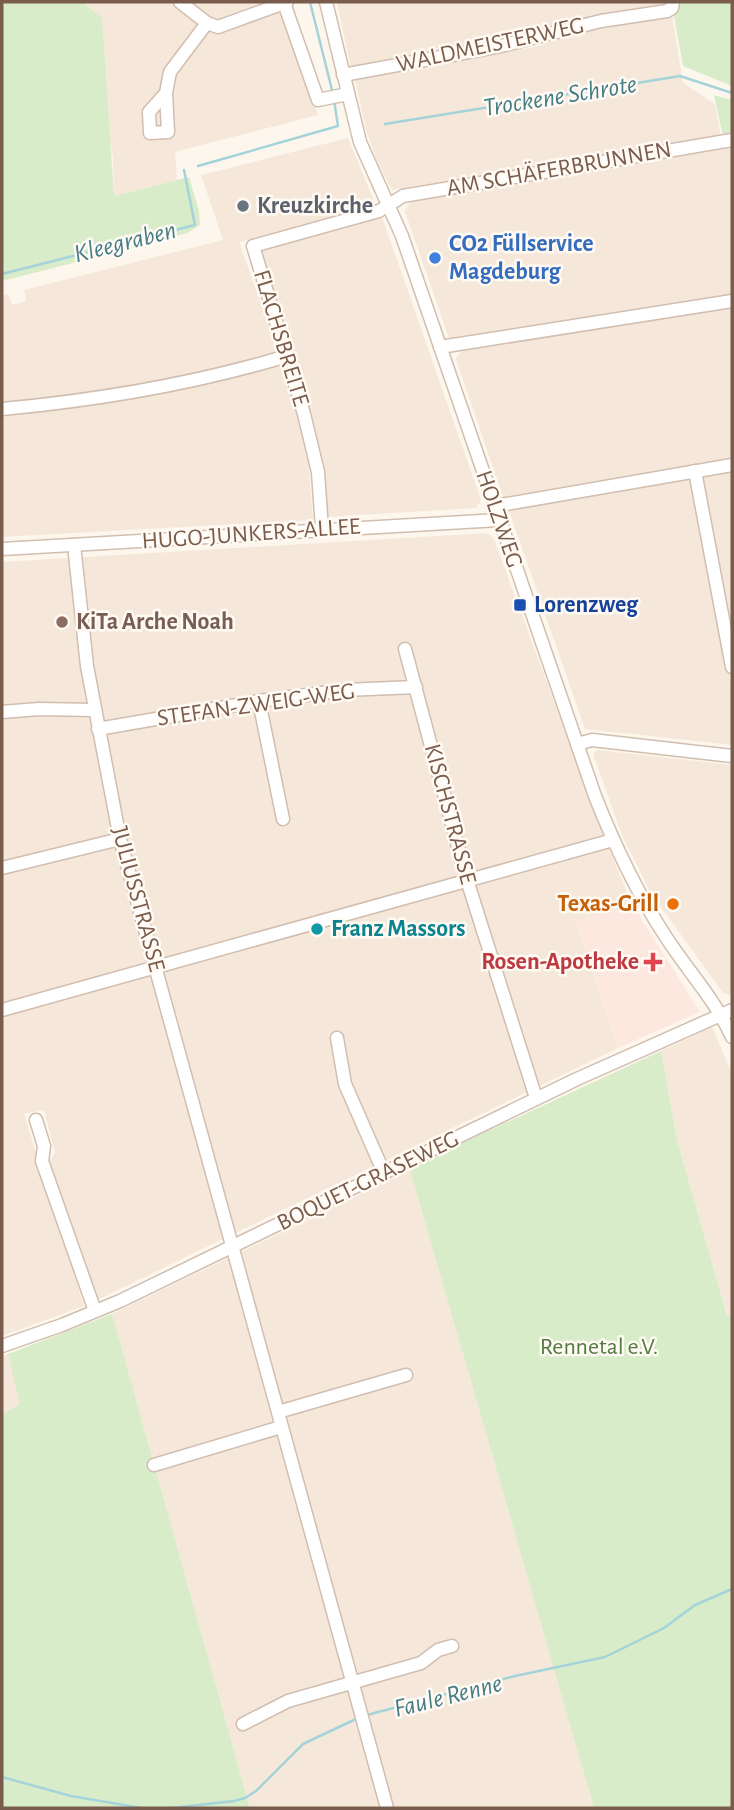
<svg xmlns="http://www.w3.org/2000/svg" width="734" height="1810" viewBox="0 0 734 1810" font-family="'Alegreya Sans',sans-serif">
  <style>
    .residential { fill: #f5e8da }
    .commercial { fill: #fde8e0 }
    .green { fill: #d8ecc9 }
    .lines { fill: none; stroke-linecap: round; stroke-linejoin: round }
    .stream { stroke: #a5d3da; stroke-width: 2.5 }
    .minor-casing { stroke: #d1beb0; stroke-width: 15 }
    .minor { stroke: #fff; stroke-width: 12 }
    .worship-dot { fill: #6b7280; stroke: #fffaf3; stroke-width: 2.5 }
    .shop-dot { fill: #3f7fe0; stroke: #fffaf3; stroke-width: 2.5 }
    .transit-dot { fill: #1a4fb4; stroke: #fffaf3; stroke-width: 2.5 }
    .education-dot { fill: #8d6e63; stroke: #fffaf3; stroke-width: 2.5 }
    .food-dot { fill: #e8710a; stroke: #fffaf3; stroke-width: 2.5 }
    .culture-dot { fill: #0f9aa8; stroke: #fffaf3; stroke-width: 2.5 }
    .health-dot { fill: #e0444e; stroke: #fffaf3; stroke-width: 2.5 }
    .labels { text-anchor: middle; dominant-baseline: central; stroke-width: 5; stroke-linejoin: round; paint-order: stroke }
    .street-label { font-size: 24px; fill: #7a5c4d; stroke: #fffaf3 }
    .worship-label { font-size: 24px; font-weight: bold; fill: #5b616d; stroke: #fffaf3; text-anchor: start }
    .shop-label { font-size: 24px; font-weight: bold; fill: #366cbe; stroke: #fffaf3; text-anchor: start }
    .transit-label { font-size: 24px; font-weight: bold; fill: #164399; stroke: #fffaf3; text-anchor: start }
    .education-label { font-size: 24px; font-weight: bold; fill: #785e54; stroke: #fffaf3; text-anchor: start }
    .food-label { font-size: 24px; font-weight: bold; fill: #c56008; stroke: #fffaf3; text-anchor: end }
    .culture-label { font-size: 24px; font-weight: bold; fill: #0d838f; stroke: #fffaf3; text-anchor: start }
    .health-label { font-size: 24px; font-weight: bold; fill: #be3a42; stroke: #fffaf3; text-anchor: end }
    .park-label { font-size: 24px; fill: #537a41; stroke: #fffaf3 }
    .water-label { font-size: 26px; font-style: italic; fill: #437c86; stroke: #fffaf3 }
  </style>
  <rect width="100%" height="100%" fill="#fdf6ec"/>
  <!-- residential -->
  <g class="residential">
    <polygon points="88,2 277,2 318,115 175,152 177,180 114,196 113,157 85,5"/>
    <polygon points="337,2 670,2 670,5 559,30 351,69"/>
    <polygon points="672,15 683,83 715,104 721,137 392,190 377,161 366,130 355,79 539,46 600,25"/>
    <polygon points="348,138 376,206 239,242 279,354 184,378 63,397 2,403 2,296 8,294 12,305 26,301 24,290 223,240 201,175"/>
    <polygon points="732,148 732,297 457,341 449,338 405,212 407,206 412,201"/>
    <polygon points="381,214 481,500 476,508 326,517 259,250"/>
    <polygon points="732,306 732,463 504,500 456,359 461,351"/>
    <polygon points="283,365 297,408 308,457 313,520 2,537 2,415 79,407 176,391"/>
    <polygon points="732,470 732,650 702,475"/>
    <polygon points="690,477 732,689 732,745 585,729 508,508"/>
    <polygon points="487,533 494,539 604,837 632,904 576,922 618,1048 95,1301 47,1164 55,1153 44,1110 24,1114 84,1306 2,1336 2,562"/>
    <polygon points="598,750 732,765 732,996 723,993 650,892 622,835 593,754"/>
    <polygon points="712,1027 732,1074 732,1315 727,1316 677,1140 661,1051"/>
    <polygon points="410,1170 594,1808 250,1808 112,1314"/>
    <polygon points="8,1354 21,1404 2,1414 2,1356"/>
  </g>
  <!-- commercial -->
  <polygon class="commercial" points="632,904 700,1012 618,1048 576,922"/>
  <!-- green -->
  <g class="green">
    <polygon points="2,2 88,2 85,5 102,18 114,196 189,177 199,211 200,225 187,233 148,244 2,281"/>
    <polygon points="676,2 732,2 732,86 683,66 673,10"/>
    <polygon points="714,95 732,100 732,129 729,136 723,136"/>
    <polygon points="661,1051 677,1140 727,1316 732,1315 732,1808 594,1808 410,1170 462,1143"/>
    <polygon points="112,1314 123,1353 250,1808 2,1808 2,1414 20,1404 8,1354"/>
  </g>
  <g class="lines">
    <!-- stream -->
    <g class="stream">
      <polyline points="310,2 333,94"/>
      <polyline points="385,124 680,76 732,93"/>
      <polyline points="198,166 338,126 334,100"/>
      <polyline points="2,274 195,225 184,170"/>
      <polyline points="367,1715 515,1676 605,1657 664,1628 695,1605 732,1589"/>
      <polyline points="2,1777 71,1796 141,1808"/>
      <polyline points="172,1808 234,1801 245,1798 256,1791 303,1744 358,1718"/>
    </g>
    <!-- minor casing -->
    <g class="minor-casing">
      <g id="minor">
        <polyline points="180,2 207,23 218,27 287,2"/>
        <path d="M326,2L360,142L402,236L595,796C614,844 636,891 664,934C686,969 715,999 732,1037"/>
        <polyline points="284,3 318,100 348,94"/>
        <polyline points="343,75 501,46 601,21 667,11 672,8 673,2"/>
        <polyline points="166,93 168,132 150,133 149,112 166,93 170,72 207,23"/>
        <polyline points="440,347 732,301"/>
        <path d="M2,409C99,400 194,384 287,356"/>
        <polyline points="695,471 732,667"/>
        <polyline points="495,506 732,465"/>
        <polyline points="322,529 318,472 304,414 253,246 379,211 403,196 732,140"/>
        <polyline points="74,545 87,666 120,839 387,1808"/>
        <polyline points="2,549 499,520"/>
        <polyline points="405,649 467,880 536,1098"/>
        <polyline points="259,701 283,819"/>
        <polyline points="2,712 39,709 94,710"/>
        <polyline points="98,729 259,701 345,690 416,687"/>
        <polyline points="577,744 592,740 732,756"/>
        <polyline points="2,868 120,839"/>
        <polyline points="2,1010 613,840"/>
        <polyline points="337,1038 345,1084 384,1173"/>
        <polyline points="36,1120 44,1146 42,1161 95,1311"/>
        <polyline points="2,1346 62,1325 120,1301 577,1079 732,1010"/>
        <polyline points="278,1412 406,1375"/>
        <polyline points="154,1465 281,1427"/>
        <polyline points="243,1724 288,1701 421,1663 438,1650 452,1646"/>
      </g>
    </g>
    <!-- minor -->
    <use href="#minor" class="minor"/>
  </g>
  <!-- markers -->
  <circle class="worship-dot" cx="243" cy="206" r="7"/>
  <circle class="shop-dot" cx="435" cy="258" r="7"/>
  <rect class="transit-dot" x="513" y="598" width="14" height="14" rx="3.5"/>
  <circle class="education-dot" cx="62" cy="622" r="7"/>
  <circle class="food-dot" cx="673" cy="904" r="7"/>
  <circle class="culture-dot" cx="317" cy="929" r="7"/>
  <path class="health-dot" d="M649.5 951.5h7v7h7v7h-7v7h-7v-7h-7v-7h7z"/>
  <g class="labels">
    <!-- street labels -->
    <g class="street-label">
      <text transform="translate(490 45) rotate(-12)">WALDMEISTERWEG</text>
      <text transform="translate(559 169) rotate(-10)">AM SCHÄFERBRUNNEN</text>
      <text transform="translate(281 338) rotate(73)">FLACHSBREITE</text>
      <text transform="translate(499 519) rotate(71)">HOLZWEG</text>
      <text transform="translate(251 534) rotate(-4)">HUGO-JUNKERS-ALLEE</text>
      <text transform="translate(256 705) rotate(-8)">STEFAN-ZWEIG-WEG</text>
      <text transform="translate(450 814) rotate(75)">KISCHSTRASSE</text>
      <text transform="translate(138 899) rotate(75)">JULIUSSTRASSE</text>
      <text transform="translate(368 1181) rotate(-26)">BOQUET-GRASEWEG</text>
    </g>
    <!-- worship labels -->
    <g class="worship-label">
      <text x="257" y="206">Kreuzkirche</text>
    </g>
    <!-- shop labels -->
    <g class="shop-label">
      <text x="449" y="244">CO2 Füllservice<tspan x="449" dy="28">Magdeburg</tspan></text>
    </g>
    <!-- transit labels -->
    <g class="transit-label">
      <text x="534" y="605">Lorenzweg</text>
    </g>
    <!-- education labels -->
    <g class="education-label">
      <text x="76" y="622">KiTa Arche Noah</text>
    </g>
    <!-- food labels -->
    <g class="food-label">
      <text x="659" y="904">Texas-Grill</text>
    </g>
    <!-- culture labels -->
    <g class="culture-label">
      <text x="331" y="929">Franz Massors</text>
    </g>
    <!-- health labels -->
    <g class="health-label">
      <text x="639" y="962">Rosen-Apotheke</text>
    </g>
    <!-- park labels -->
    <g class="park-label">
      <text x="599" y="1347">Rennetal e.V.</text>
    </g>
    <!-- water labels -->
    <g class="water-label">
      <text transform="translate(560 96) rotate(-9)">Trockene Schrote</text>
      <text transform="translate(125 242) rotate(-14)">Kleegraben</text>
      <text transform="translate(448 1696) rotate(-14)">Faule Renne</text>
    </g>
  </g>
  <!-- border -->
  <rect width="734" height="1810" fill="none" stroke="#7a5c4d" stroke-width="7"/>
</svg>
